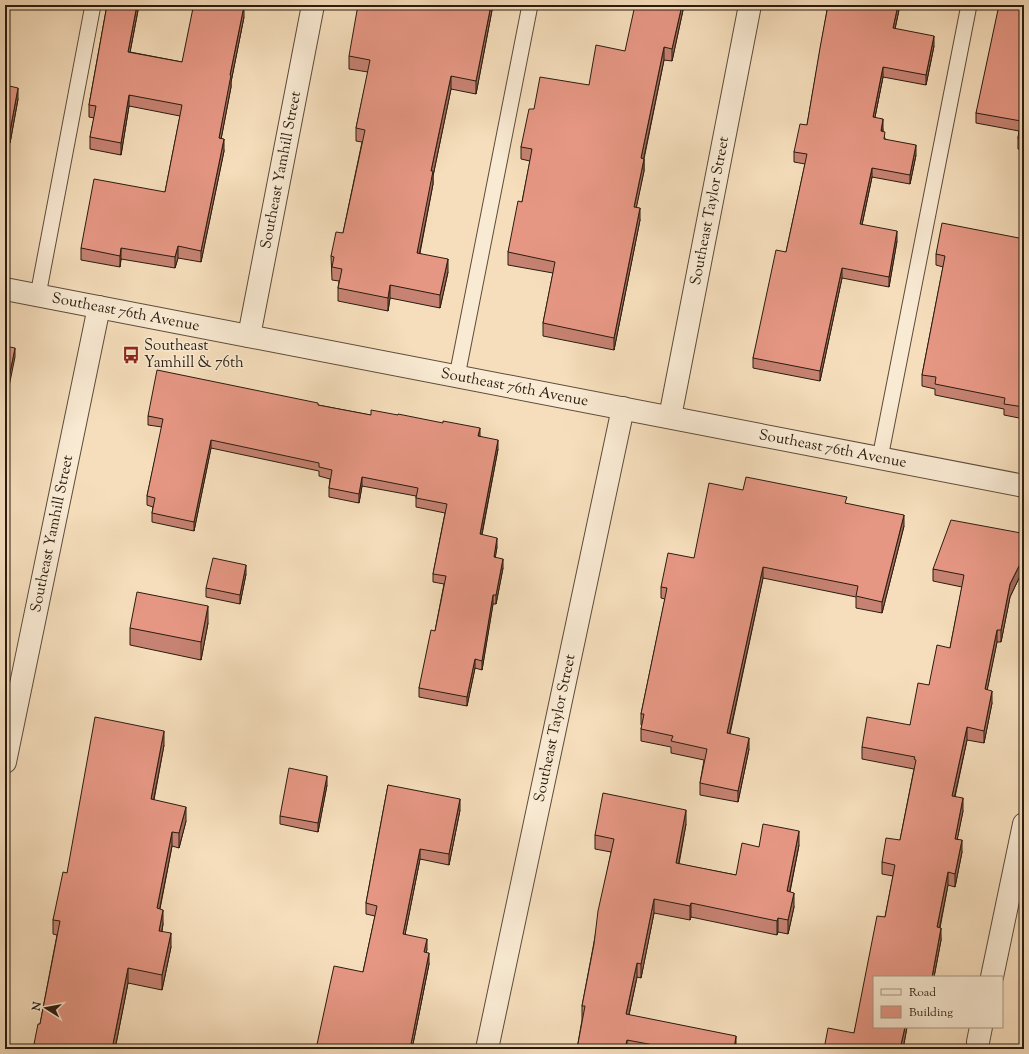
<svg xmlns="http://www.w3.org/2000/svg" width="1029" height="1054" viewBox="0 0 1029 1054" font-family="'Sorts Mill Goudy',serif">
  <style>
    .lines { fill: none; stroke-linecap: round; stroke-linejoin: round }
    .lane-casing { stroke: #5d4c3a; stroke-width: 17 }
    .street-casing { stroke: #5d4c3a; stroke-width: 24 }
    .lane { stroke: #f9ead3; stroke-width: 15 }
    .street { stroke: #f9ead3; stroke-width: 22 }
    .wall { fill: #c68272; stroke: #2a1c0f }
    .shaded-wall { fill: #a16a5c; stroke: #2a1c0f }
    .building { fill: #e69784; stroke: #2a1c0f }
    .labels { text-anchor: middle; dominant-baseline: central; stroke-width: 3; stroke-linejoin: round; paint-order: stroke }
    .street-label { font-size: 15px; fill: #2a1c0f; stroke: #f9ead3 }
    .poi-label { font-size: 15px; fill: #2a1c0f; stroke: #f9ead3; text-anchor: start }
  </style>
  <rect width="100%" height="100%" fill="#f6debc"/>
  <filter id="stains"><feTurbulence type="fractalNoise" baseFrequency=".005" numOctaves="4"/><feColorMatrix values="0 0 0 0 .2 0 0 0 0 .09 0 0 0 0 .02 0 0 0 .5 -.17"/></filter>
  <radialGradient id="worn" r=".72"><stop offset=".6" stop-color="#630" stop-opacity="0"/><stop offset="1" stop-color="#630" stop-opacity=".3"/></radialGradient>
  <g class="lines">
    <!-- lane casing -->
    <g class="lane-casing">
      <g id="lane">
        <polyline points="38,295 93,5"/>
        <polyline points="457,376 530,5"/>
        <polyline points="880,458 969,5"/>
      </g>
    </g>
    <!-- street casing -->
    <g class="street-casing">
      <g id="street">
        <path id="s1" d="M5,289L1024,486"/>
        <path id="s2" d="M249,336L313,5"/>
        <path id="s3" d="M670,417L750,5"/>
        <path id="s4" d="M5,762L99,307"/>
        <polyline points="992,977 1024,824"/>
        <polyline points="978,1042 981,1027"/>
        <path id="s5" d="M487,1049L623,408"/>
      </g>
    </g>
    <!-- lane -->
    <use href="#lane" class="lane"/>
    <!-- street -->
    <use href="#street" class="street"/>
  </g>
  <!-- wall -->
  <g class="wall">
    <polygon points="107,5 139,5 130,52 182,62 244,17 231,82 231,87 221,139 224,151 201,262 178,258 175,268 121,259 120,267 81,260 81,248 165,192 180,116 129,106 121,155 90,149 90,137 94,118 89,117 89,105"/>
    <polygon points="493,5 476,94 451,89 433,176 433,184 420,253 448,272 440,308 390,298 388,311 338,301 338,288 339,281 332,280 331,256 343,233 362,142 356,141 356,128 368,72 349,69 349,56"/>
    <polygon points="683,5 683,10 672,61 664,60 644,159 644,171 636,207 640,220 614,350 543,336 543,323 553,273 508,265 508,252 522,202 530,161 521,159 521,147 534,109 589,85 625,51"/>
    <polygon points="828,5 900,5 895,29 934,46 926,85 883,77 875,117 883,129 883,131 885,139 916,155 910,184 872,177 862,225 897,241 889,287 842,278 820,381 753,368 753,358 786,252 805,164 794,162 794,152 807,125"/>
    <polygon points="1024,5 1024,150 1018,149 1018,138 1019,131 976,123 976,113"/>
    <polygon points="5,85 18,99 10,143 5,142"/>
    <polygon points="1024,239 1024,419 1004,415 1004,409 935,395 935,389 922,386 922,375 943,267 936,265 936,254"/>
    <polygon points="318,405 480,436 498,449 482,535 497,547 495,557 503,568 496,604 493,604 482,670 475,668 467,706 419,697 419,688 435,631 444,584 433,582 433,574 445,513 416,507 416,496 362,486 359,503 329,497 329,488 330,479 319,476 319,471 211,448 194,531 152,522 152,513 153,507 147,505 147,496 162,427 148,425 148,416"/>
    <polygon points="743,490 847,504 904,526 882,613 856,608 856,597 763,578 730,734 749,749 738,802 700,795 700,783 704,760 671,753 671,747 641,741 641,729 642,725 641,725 641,714 665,599 661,598 661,587 694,558"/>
    <polygon points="933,569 1021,574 1010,597 1001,642 997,642 987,690 992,703 984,743 967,740 955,797 963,811 957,839 962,852 955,887 948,885 940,928 941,940 934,977 874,977 874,1027 907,1027 903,1049 854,1033 885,917 893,876 882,874 882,862 900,840 914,769 862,759 862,747 910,725 929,685 950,648 962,587 933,581"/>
    <polygon points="246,574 240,604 206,597 206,588"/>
    <polygon points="208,623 201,660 130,645 130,628"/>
    <polygon points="164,745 154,800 186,821 179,848 172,846 160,909 163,924 162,931 171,947 162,990 128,983 115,1049 33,1049 40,1024 57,935 53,934 53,920 67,873"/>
    <polygon points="327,785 318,832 280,824 280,816"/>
    <polygon points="388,785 460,810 449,865 420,859 405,934 427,949 426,953 429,964 412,1049 316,1049 363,972 375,916 366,914 366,903"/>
    <polygon points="686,824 679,864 736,875 759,847 799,845 790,892 794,907 788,934 778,932 777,935 691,917 690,920 654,913 641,978 637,977 629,1015 736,1049 577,1049 582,1020 582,1006 611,852 595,849 595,835"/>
  </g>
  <!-- shaded-wall -->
  <g class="shaded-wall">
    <polygon points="137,5 139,5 128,63 128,52"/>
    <polygon points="491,5 493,5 476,94 476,81"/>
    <polygon points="682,5 683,5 683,10 672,61 672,49"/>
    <polygon points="898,5 900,5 893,38 893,28"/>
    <polygon points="244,6 244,17 231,82 231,87 219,150 219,138 230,75"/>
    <polygon points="9,34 9,46 5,68 5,56"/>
    <polygon points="934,36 934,46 926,85 926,75"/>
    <polygon points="664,47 664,60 641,171 641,158"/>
    <polygon points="883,67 883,77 873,127 873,117"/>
    <polygon points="451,76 451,89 433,176 433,184 417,266 417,253 431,171"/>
    <polygon points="18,88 18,99 10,143 10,131"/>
    <polygon points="129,95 129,106 121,155 121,143"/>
    <polygon points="883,119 883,129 881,141 881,131"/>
    <polygon points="224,139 224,151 201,262 201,251"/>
    <polygon points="916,145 916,155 910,184 910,175"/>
    <polygon points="644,159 644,171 634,219 634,207"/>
    <polygon points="872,168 872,177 860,234 860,224"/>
    <polygon points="640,208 640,220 614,350 614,338"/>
    <polygon points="897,231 897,241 889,287 889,277"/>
    <polygon points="178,246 178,258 175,268 175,257"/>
    <polygon points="121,248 121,259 120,267 120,256"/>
    <polygon points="448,259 448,272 440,308 440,295"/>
    <polygon points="842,268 842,278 820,381 820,371"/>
    <polygon points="390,285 390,298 388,311 388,298"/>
    <polygon points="15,348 15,357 5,406 5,397"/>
    <polygon points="480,428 480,437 478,436"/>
    <polygon points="211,440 211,448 194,531 194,522"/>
    <polygon points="498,440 498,449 480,543 480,534"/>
    <polygon points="362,477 362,486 359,503 359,494"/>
    <polygon points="904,515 904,526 882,613 882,602"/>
    <polygon points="497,538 497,547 494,566 494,557"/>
    <polygon points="503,559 503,568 496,604 496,595"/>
    <polygon points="1021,562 1021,574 1010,597 1001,642 1001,630 1010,584"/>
    <polygon points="246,565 246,574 240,604 240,595"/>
    <polygon points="763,567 763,578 727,745 727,733"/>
    <polygon points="493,595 493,604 482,670 482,661"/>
    <polygon points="208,606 208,623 201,660 201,642"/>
    <polygon points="997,630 997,642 985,701 985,689"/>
    <polygon points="475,659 475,668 467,706 467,697"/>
    <polygon points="992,691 992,703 984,743 984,731"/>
    <polygon points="967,727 967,740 952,808 952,796"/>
    <polygon points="164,731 164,745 151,813 151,799"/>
    <polygon points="749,738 749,749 738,802 738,791"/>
    <polygon points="327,776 327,785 318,832 318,823"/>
    <polygon points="963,798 963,811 955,851 955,839"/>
    <polygon points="460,799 460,810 449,865 449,854"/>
    <polygon points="186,807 186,821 179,848 179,833"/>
    <polygon points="686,810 686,824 676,877 676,863"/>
    <polygon points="799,831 799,845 787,905 787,891"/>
    <polygon points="172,832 172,846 157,922 157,908"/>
    <polygon points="962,840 962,852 955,887 955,874"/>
    <polygon points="420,849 420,859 403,945 403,934"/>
    <polygon points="948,872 948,885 937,940 937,927"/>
    <polygon points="794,893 794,907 788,934 788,920"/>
    <polygon points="654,899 654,913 641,978 641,964"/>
    <polygon points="691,903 691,917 690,920 690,906"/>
    <polygon points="163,910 163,924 159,945 159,931"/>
    <polygon points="778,918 778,932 777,935 777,921"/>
    <polygon points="941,928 941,940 934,977 932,977"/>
    <polygon points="171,933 171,947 162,990 162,975"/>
    <polygon points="427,939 427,949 424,963 424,952"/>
    <polygon points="429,953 429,964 412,1049 410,1049"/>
    <polygon points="637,963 637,977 626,1028 626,1014"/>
    <polygon points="128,968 128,983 115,1049 112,1049"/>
    <polygon points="905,1027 907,1027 903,1049 900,1049"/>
    <polygon points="736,1036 736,1049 734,1049"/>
    <polygon points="627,1040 627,1049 625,1049"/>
  </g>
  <!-- building -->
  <g class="building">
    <polygon points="107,5 137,5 128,52 182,62 193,8 201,9 202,5 241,5 244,6 230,75 231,75 219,138 224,139 201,251 178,246 175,257 121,248 120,256 81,248 94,179 165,192 182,105 129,95 121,143 90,137 96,106 89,105"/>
    <polygon points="358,5 491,5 476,81 451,76 431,171 433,171 417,253 448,259 440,295 390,285 388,298 338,288 342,269 332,267 334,257 331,256 336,232 343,233 365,130 356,128 370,60 349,56"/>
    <polygon points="635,5 682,5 672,49 664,47 641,158 644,159 634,207 640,208 614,338 543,323 555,262 508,252 518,201 522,202 532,149 521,147 529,109 534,109 540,77 589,85 596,45 625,51"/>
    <polygon points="828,5 898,5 893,28 934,36 926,75 883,67 873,117 883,119 881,131 885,132 884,139 916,145 910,175 872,168 860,224 897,231 889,277 842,268 820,371 753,358 776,250 786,252 807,154 794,152 800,124 807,125 820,48"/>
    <polygon points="999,5 1024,5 1024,140 1018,138 1021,121 976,113"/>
    <polygon points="5,34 9,34 5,56"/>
    <polygon points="5,85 18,88 10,131 5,130"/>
    <polygon points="942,223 1024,239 1024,407 1004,404 1005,398 935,384 936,377 922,375 945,256 936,254"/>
    <polygon points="5,346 15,348 5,397"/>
    <polygon points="157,370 318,403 318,405 371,415 371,410 398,415 398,414 443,423 443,421 480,428 478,436 498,440 480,534 497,538 494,557 503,559 496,595 493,595 482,661 475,659 467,697 419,688 431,630 435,631 446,576 433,574 447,504 416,498 418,488 362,477 359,494 329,488 332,470 319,467 319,463 211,440 194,522 152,513 155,498 147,496 163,419 148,416"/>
    <polygon points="746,477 847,497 845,503 904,515 882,602 856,596 858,586 763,567 727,733 749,738 738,791 700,783 707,749 671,741 673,736 641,729 644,714 641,714 667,588 661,587 668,553 694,558 709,483 743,490"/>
    <polygon points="951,520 1021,533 1021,562 1010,584 1001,630 997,630 985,689 992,691 984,731 967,727 952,796 963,798 955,839 962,840 955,874 948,872 937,927 941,928 932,977 874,977 874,1027 905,1027 900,1049 824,1049 828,1028 854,1033 877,916 885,917 895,865 882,862 886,838 900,840 916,760 914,759 915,757 862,747 867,717 910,725 918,683 929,685 937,645 950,648 964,575 933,569"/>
    <polygon points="213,558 246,565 240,595 206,588"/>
    <polygon points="137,592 208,606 201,642 130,628"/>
    <polygon points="95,717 164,731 151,799 186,807 179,833 172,832 157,908 163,910 159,931 171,933 162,975 128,968 112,1049 33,1049 38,1024 40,1024 60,921 53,920 63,872 67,873"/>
    <polygon points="289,768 327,776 318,823 280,816"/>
    <polygon points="388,785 460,799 449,854 420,849 403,934 427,939 424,952 429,953 410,1049 316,1049 334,966 363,972 377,906 366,903"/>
    <polygon points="603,793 686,810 676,863 736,875 742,843 759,847 763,824 799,831 787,891 794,893 788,920 778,918 777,921 691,903 690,906 654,899 641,964 637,963 626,1014 736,1036 734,1049 675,1049 627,1040 625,1049 577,1049 585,1006 582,1006 594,944 598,911 614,839 595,835"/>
  </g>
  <!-- icons -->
  <defs>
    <g id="bus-bare" transform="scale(1.38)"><path d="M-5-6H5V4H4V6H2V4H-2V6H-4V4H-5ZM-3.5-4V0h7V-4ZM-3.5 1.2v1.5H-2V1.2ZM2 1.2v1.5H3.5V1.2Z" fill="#8f2418" stroke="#f9ead3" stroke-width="2.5" paint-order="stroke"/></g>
  </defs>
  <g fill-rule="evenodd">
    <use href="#bus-bare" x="131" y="355"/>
  </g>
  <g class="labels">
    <!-- street labels -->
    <g class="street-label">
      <text stroke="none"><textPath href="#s2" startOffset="169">Southeast Yamhill Street</textPath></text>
      <text stroke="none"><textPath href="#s3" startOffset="210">Southeast Taylor Street</textPath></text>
      <text stroke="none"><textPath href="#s1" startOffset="123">Southeast 76th Avenue</textPath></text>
      <text stroke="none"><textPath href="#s1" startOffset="519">Southeast 76th Avenue</textPath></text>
      <text stroke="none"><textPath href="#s1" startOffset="843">Southeast 76th Avenue</textPath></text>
      <text stroke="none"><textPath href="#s4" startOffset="233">Southeast Yamhill Street</textPath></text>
      <text stroke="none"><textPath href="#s5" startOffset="328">Southeast Taylor Street</textPath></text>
    </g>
    <!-- poi labels -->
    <g class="poi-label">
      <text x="144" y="346">Southeast<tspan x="144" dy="17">Yamhill &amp; 76th</tspan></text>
    </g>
  </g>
  <!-- margin -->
  <rect width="1029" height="1054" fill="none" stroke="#f6debc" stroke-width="20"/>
  <rect x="6" y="6" width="1017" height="1042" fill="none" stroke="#2a1c0f" stroke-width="2"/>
  <rect x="10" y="10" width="1009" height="1034" fill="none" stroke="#2a1c0f"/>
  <!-- legend -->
  <rect x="873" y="976" width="130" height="52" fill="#f9ead3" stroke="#a69885"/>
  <rect x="881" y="989" width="20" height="6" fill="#f9ead3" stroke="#a69885"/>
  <text x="909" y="996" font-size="12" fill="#2a1c0f">Road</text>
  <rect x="881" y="1006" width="20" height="12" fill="#e69784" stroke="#a69885"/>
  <text x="909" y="1016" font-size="12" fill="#2a1c0f">Building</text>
  <!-- north arrow -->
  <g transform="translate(46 1008) rotate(281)" stroke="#f9ead3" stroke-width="3" paint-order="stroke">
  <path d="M0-3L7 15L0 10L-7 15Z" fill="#2a1c0f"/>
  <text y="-6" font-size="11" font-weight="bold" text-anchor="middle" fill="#2a1c0f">N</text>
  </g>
  <rect width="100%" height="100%" filter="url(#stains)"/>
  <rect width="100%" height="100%" fill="url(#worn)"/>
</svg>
